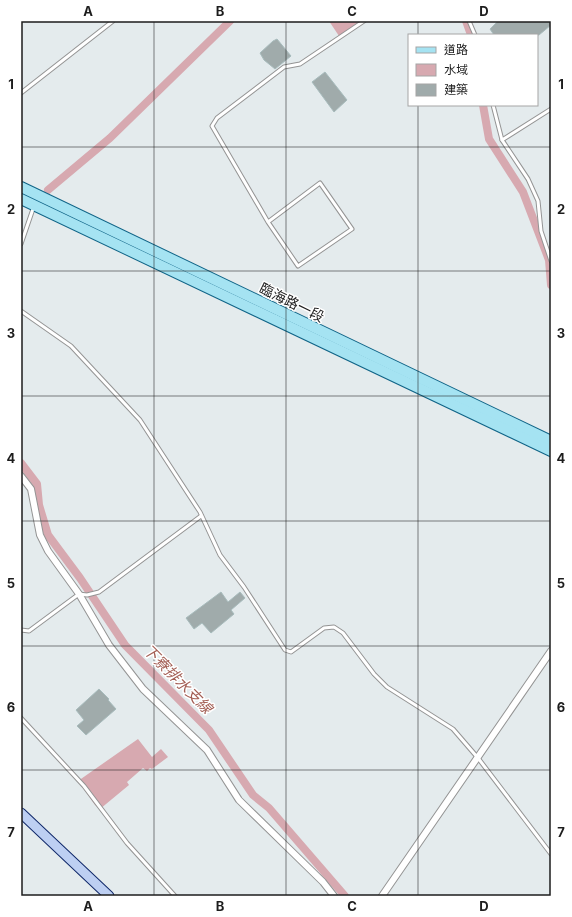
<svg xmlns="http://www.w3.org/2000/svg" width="572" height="917" viewBox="0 0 572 917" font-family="Inter,'Noto Sans TC',sans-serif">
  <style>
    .water { fill: #d7a9b0 }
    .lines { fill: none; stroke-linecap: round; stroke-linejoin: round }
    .canal { stroke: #d7a9b0; stroke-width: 8 }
    .building { fill: #a0abab; stroke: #a8bcbd }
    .lane-casing { stroke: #949494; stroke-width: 5 }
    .street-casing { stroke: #949494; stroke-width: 8 }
    .secondary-casing { stroke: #102869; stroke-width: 11 }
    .primary-casing { stroke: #106487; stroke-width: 12 }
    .lane { stroke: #fff; stroke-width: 3 }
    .street { stroke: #fff; stroke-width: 6 }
    .secondary { stroke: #bdcff2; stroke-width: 9 }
    .primary { stroke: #a5e3f2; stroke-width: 10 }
    .grid { fill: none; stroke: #1d1d1d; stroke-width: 1; stroke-opacity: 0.55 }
    .labels { text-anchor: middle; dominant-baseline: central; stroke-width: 3; stroke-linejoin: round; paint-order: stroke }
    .street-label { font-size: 14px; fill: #1d1d1d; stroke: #fff }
    .water-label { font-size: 15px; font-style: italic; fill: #a35e54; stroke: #fff }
    .neatline { fill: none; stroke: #1d1d1d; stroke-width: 1.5 }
    .grid-label { font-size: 13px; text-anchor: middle; font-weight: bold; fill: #1d1d1d }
  </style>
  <rect width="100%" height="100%" fill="#e4ebed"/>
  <!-- water -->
  <g class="water">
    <polygon points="329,21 360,21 339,36"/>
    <polygon points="138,739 152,757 161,749 168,757 152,769 150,768 147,771 143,768 127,782 129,785 100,809 95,805 78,781"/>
  </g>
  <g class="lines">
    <!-- canal -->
    <g class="canal">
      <polyline points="466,21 471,35"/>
      <polyline points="483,105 489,139 523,192 549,260 551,285"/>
      <polyline points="48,190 110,138 230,21"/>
      <polyline points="21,463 37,484 39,505 48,535 80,578 125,645 209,730 253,795 269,808 345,896"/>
    </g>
  </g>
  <!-- building -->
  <g class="building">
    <polygon points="498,21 551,21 551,25 539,35 494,35 490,29"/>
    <polygon points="277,39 291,56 275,69 264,60 260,53 273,41"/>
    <polygon points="325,72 347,100 334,112 312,82"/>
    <polygon points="221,592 228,602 240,592 245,598 231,610 234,614 211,633 202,623 194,629 186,618"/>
    <polygon points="99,689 109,699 108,700 116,709 86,735 77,726 84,720 76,710"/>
  </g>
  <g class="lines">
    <!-- lane casing -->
    <g class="lane-casing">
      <g id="lane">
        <polyline points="469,21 475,35"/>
        <polyline points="21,93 113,21"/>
        <polyline points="493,105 502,140 528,179 538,201 541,231 551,261"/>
        <polyline points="502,140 551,109"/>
        <polyline points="268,222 320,183 352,229 298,266 268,222 212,126 217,118 284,67 300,64 364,21"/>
        <polyline points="21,244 34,206"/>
        <polyline points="21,311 71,346 140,420 200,512 220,555 244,587 285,650 291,652 324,628 334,627 343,633 374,674 387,687 453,729 478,758 551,854"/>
        <polyline points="21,630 29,631 79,594 87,595 99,592 201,516"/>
        <polyline points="21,718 84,786 127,843 175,896"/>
      </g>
    </g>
    <!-- street casing -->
    <g class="street-casing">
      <g id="street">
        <polyline points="21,476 31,489 40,535 48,551 79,594 109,645 143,689 207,750 239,800 323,882 334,896"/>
        <polyline points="382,896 551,651"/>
      </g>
    </g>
    <!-- secondary casing -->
    <g class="secondary-casing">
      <polyline id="secondary" points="21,813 109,896"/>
    </g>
    <!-- primary casing -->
    <g class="primary-casing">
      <g id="primary">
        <polyline points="21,187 551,441"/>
        <polyline points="21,199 551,451"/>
      </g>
    </g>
    <!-- lane -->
    <use href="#lane" class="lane"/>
    <!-- street -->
    <use href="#street" class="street"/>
    <!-- secondary -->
    <use href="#secondary" class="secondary"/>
    <!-- primary -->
    <use href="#primary" class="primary"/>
  </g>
  <!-- grid -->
  <path class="grid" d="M154,21V896M286,21V896M418,21V35M418,105V896M21,147H551M21,271H551M21,396H551M21,521H551M21,646H551M21,770H551"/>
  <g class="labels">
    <!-- street labels -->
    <g class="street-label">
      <text transform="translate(292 302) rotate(26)">臨海路一段</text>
    </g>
    <!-- water labels -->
    <g class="water-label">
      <text transform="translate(178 679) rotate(45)">下寮排水支線</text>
    </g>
  </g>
  <!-- border -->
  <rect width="572" height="917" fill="none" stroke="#ffffff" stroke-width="44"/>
  <!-- legend -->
  <rect x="408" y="34" width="130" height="72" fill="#ffffff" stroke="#a5a5a5"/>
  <rect x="416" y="47" width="20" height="6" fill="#a5e3f2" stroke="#a5a5a5"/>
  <text x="444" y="54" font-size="12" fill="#1d1d1d">道路</text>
  <rect x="416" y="64" width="20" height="12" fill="#d7a9b0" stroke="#a5a5a5"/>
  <text x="444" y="74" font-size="12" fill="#1d1d1d">水域</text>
  <rect x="416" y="84" width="20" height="12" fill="#a0abab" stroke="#a5a5a5"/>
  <text x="444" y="94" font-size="12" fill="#1d1d1d">建築</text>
  <rect x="22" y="22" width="528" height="873" class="neatline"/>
  <g class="grid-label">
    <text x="88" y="16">A</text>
    <text x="220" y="16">B</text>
    <text x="352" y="16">C</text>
    <text x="484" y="16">D</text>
    <text x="11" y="89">1</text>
    <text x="561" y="89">1</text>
    <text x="11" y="214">2</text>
    <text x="561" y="214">2</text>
    <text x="11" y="338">3</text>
    <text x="561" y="338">3</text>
    <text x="11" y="463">4</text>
    <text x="561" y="463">4</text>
    <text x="11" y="588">5</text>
    <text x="561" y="588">5</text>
    <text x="11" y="712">6</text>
    <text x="561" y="712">6</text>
    <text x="11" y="837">7</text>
    <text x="561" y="837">7</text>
    <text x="88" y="911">A</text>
    <text x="220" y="911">B</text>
    <text x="352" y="911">C</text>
    <text x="484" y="911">D</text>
  </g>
</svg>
